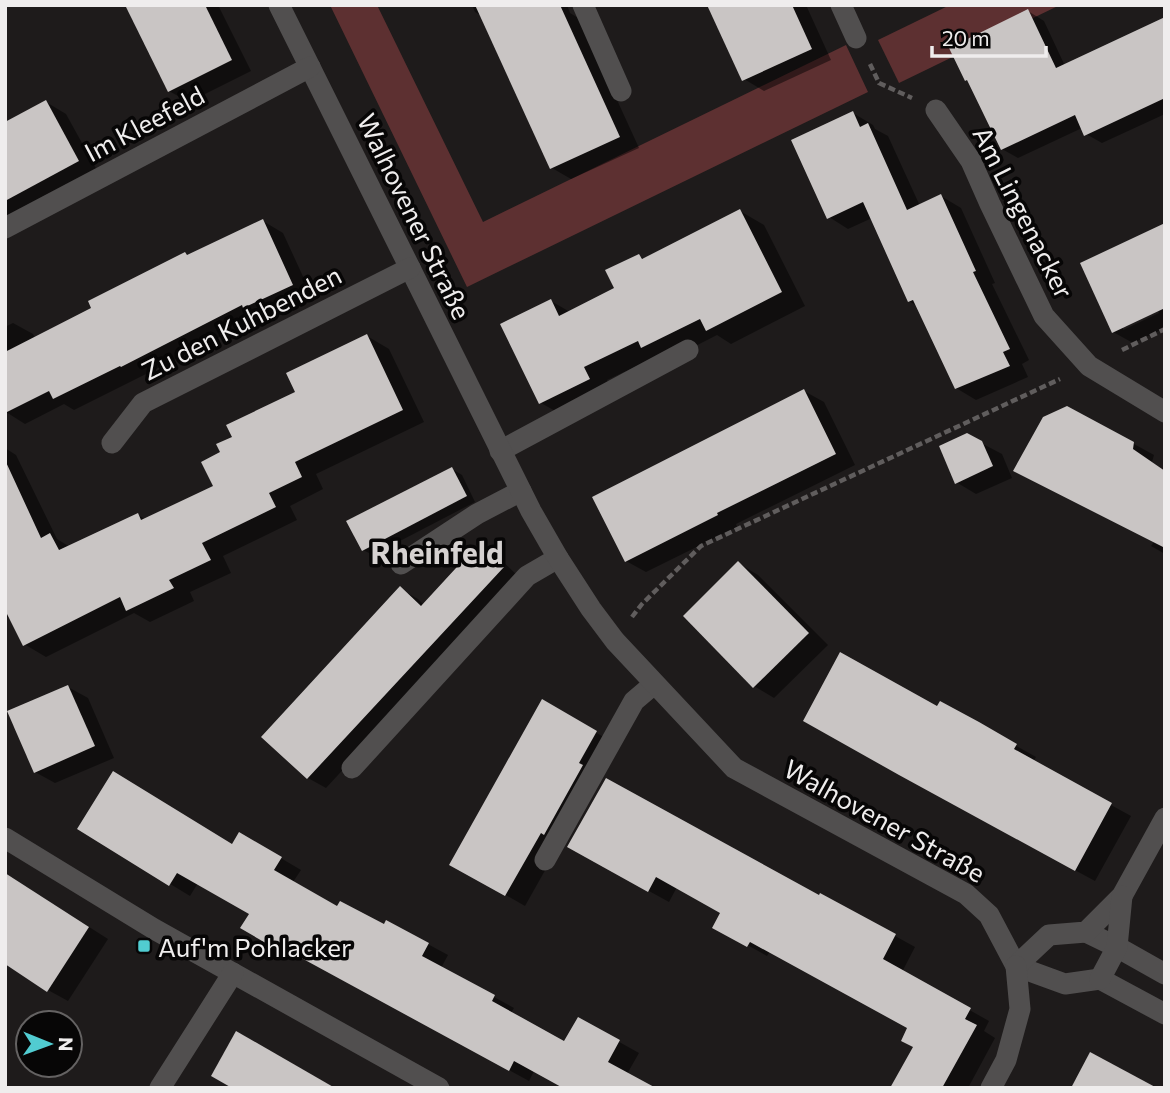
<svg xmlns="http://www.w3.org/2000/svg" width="1170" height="1093" viewBox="0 0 1170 1093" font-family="Commissioner,sans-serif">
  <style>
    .green { fill: #5d3031 }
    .shadow { fill: #0007; fill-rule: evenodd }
    .building { fill: #c9c5c4 }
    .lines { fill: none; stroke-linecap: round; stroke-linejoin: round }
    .path { stroke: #605d5d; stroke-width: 4.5; stroke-dasharray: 7 3.5; stroke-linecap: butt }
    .lane { stroke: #514f4f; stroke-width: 21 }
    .street { stroke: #514f4f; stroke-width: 21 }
    .poi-dot { fill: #51ccd1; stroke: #070606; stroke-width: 2.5 }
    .labels { text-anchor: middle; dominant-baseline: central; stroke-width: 7; stroke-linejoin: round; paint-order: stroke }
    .street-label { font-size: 26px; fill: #efeded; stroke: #070606 }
    .poi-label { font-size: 26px; fill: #efeded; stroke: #070606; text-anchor: start }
    .quarter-label { font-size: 30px; font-weight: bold; fill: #d6d2d1; stroke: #070606 }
  </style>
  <rect width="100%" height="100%" fill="#1e1b1b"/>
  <!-- green -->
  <g class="green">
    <polygon points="330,5 377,5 483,222 846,45 868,92 467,287"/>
    <polygon points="950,5 1060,5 899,83 878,40"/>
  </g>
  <!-- shadow -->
  <g class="shadow">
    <polygon points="126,5 218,5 251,71 189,102 169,91"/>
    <polygon points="472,5 567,5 570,13 580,19 639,148 571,179 552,168 482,16 475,12"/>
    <polygon points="710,5 806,5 831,60 764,91 744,79"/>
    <polygon points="1028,11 1044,21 1065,66 1165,19 1165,114 1102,143 1086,134 1082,128 1018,158 1002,149"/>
    <polygon points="46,102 66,114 98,172 5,223 5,124"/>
    <polygon points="853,113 873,125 875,129 888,136 920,206 941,196 961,208 995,283 992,284 1029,360 1022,364 1028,377 976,400 956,388 917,306 909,301 872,218 848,229 829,217"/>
    <polygon points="740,211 764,225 805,306 731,344 717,335 666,361 658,356 607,380 613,393 564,416 541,403 551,301 570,312 616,289 639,256 645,259"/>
    <polygon points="263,221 283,233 312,296 265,318 262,316 74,410 64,404 25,424 6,412 5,327 13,323 33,334 35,338 93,308 185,254 189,256"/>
    <path d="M1165,225V328L1133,343L1113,332ZM1158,310L1159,313L1123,330V326Z"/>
    <polygon points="367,336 389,349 424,422 316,474 323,489 290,506 297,520 223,556 231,573 190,592 194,601 150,622 134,613 46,657 24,644 12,620 5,616 5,448 16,455 57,539 70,547 138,515 146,520 215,487 222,453 234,438 297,393"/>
    <polygon points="804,391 824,402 855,465 736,524 737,527 646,572 626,561"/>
    <polygon points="981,443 1002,454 1012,478 976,494 956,482"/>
    <polygon points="1134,444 1154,455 1152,462 1165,471 1165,554 1151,546 1154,542 1035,482"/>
    <polygon points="452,469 462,475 475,502 373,555 363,550"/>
    <polygon points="479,545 497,556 520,578 326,788 308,778 400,589 418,599 424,605"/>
    <polygon points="738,563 758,575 828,645 774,698 754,686"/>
    <polygon points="68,687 88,698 114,758 55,783 35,772"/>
    <polygon points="542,702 616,744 525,906 451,864"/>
    <polygon points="941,703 1036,757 1033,762 1131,816 1095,881 947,801 938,708"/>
    <polygon points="80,829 233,846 240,834 301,870 293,882 338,908 384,927 387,922 448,955 441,968 514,1008 511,1013 565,1043 578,1019 639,1053 627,1074 534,1071 529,1081 303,958 301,961 243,928 251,913 198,883 190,896"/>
    <polygon points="569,847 820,898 821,895 915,947 902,972 989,1021 984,1031 995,1038 968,1088 898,1088 915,1047 910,1028 770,951 767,956 715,927 722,912 677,887 669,902"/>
    <polygon points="20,883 108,939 68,1001 48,990"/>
  </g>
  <!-- building -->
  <g class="building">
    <polygon points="125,5 205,5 232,60 168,92"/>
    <polygon points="475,5 560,5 620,137 550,169"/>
    <polygon points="707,5 792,5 812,49 742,81"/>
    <polygon points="1028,9 1056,68 1165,17 1165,98 1084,136 1075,115 1001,150 967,80 965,81 949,48"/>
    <polygon points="46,100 79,161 5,201 5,122"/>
    <polygon points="853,111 860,127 868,123 907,210 941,194 976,271 973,272 1010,349 1003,352 1010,366 955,389 913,300 908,302 863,202 827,219 791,140"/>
    <polygon points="740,209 782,292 706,331 700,319 641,348 638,341 584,367 590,379 539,404 500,324 551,299 559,316 614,288 605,270 639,254 642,259"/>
    <polygon points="263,219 293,285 243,308 242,305 121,367 120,366 53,399 49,391 5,413 5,352 91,308 88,301 185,252 187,255"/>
    <polygon points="1165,223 1165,308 1112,333 1080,263"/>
    <polygon points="367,334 403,410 295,462 302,477 269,493 276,507 202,543 211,560 169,580 174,588 126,611 120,597 23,646 5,610 5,460 41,538 50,533 59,550 138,513 141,520 213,486 201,462 220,452 216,444 232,437 226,425 295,392 286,373"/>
    <polygon points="804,389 836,454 717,513 718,515 625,562 592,497"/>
    <polygon points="1067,406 1134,442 1133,449 1165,471 1165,548 1013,471 1043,417"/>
    <polygon points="967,433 982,441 993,466 955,484 939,446"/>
    <polygon points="452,467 467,496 362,551 346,521"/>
    <polygon points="479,543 504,567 307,779 261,737 400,586 421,606"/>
    <polygon points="738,561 809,633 753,688 683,616"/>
    <polygon points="840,652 937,706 940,701 979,722 1017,744 1014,749 1112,803 1075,871 899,775 803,721"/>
    <polygon points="68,685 95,746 34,773 7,711"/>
    <polygon points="542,699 597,731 579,763 583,765 544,835 541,833 505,896 449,865"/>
    <polygon points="113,771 232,844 239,832 282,857 274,870 337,906 340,901 384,924 386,920 429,943 422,956 495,995 492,1001 564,1041 578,1017 620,1040 608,1062 656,1088 563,1088 514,1061 509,1071 283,948 281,952 240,928 249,914 177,873 169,886 77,829"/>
    <polygon points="606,778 819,895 820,893 896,934 883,959 971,1008 965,1019 977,1025 942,1088 890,1088 913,1047 901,1041 907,1028 750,942 747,947 712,928 720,913 656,877 648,892 567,847"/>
    <polygon points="5,873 89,927 47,992 5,964"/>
    <polygon points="236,1031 335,1088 232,1088 211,1076"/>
    <polygon points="1090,1052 1157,1088 1071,1088"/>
  </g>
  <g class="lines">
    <!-- path -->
    <g class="path">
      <polyline points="870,64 879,83 912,98"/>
      <polyline points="1122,350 1165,329"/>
      <polyline points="632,617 642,604 701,546 1060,379"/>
    </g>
    <!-- lane -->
    <g class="lane">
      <polyline points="583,5 621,91"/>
      <polyline points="500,451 688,350"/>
      <polyline points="401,564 477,514 521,491"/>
      <polyline points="352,768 527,576 558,558"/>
      <polyline points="545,860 634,701 654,684"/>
    </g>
    <!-- street -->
    <g class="street">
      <polyline points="279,5 531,511 558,558 591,609 615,641 734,768 966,894 989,915 1016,966 1065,984 1100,979 1165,1014"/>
      <polyline points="841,5 856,38"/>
      <polyline points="936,110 971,161 990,204 1044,316 1089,366 1165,412"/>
      <polyline points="5,228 310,67"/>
      <polyline points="112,443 143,403 410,268"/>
      <polyline points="5,838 154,929 439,1088"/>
      <polyline points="1086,932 1117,947 1165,974"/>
      <polyline points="1016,966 1049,935 1086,932 1122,896 1165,818"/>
      <polyline points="1100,979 1117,947 1122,896"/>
      <polyline points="160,1088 233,973"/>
      <polyline points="991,1088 1006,1060 1020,1009 1016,966"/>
    </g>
  </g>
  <!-- markers -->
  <rect class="poi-dot" x="137" y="939" width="14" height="14" rx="3.5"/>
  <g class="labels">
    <!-- street labels -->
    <g class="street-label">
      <text transform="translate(144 123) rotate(-28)">Im Kleefeld</text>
      <text transform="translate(1024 212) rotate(63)">Am Lingenacker</text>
      <text transform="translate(415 216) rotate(64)">Walhovener Straße</text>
      <text transform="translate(241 322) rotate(-27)">Zu den Kuhbenden</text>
      <text transform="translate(885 820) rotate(29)">Walhovener Straße</text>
    </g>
    <!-- poi labels -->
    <g class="poi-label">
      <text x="158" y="946">Auf'm Pohlacker</text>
    </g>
    <!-- quarter labels -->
    <g class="quarter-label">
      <text x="437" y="551">Rheinfeld</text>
    </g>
  </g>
  <!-- border -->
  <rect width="1170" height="1093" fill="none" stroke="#efeded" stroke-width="14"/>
  <!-- north arrow -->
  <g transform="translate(49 1044) rotate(91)"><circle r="33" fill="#070606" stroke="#646262" stroke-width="2"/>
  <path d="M0-5L12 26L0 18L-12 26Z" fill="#51ccd1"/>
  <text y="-10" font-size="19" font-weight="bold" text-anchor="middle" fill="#efeded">N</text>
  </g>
  <!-- scale -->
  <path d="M932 46v10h114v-10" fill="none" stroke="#efeded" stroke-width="3.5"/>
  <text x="942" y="46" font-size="21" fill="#efeded" stroke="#070606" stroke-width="5" paint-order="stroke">20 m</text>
</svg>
